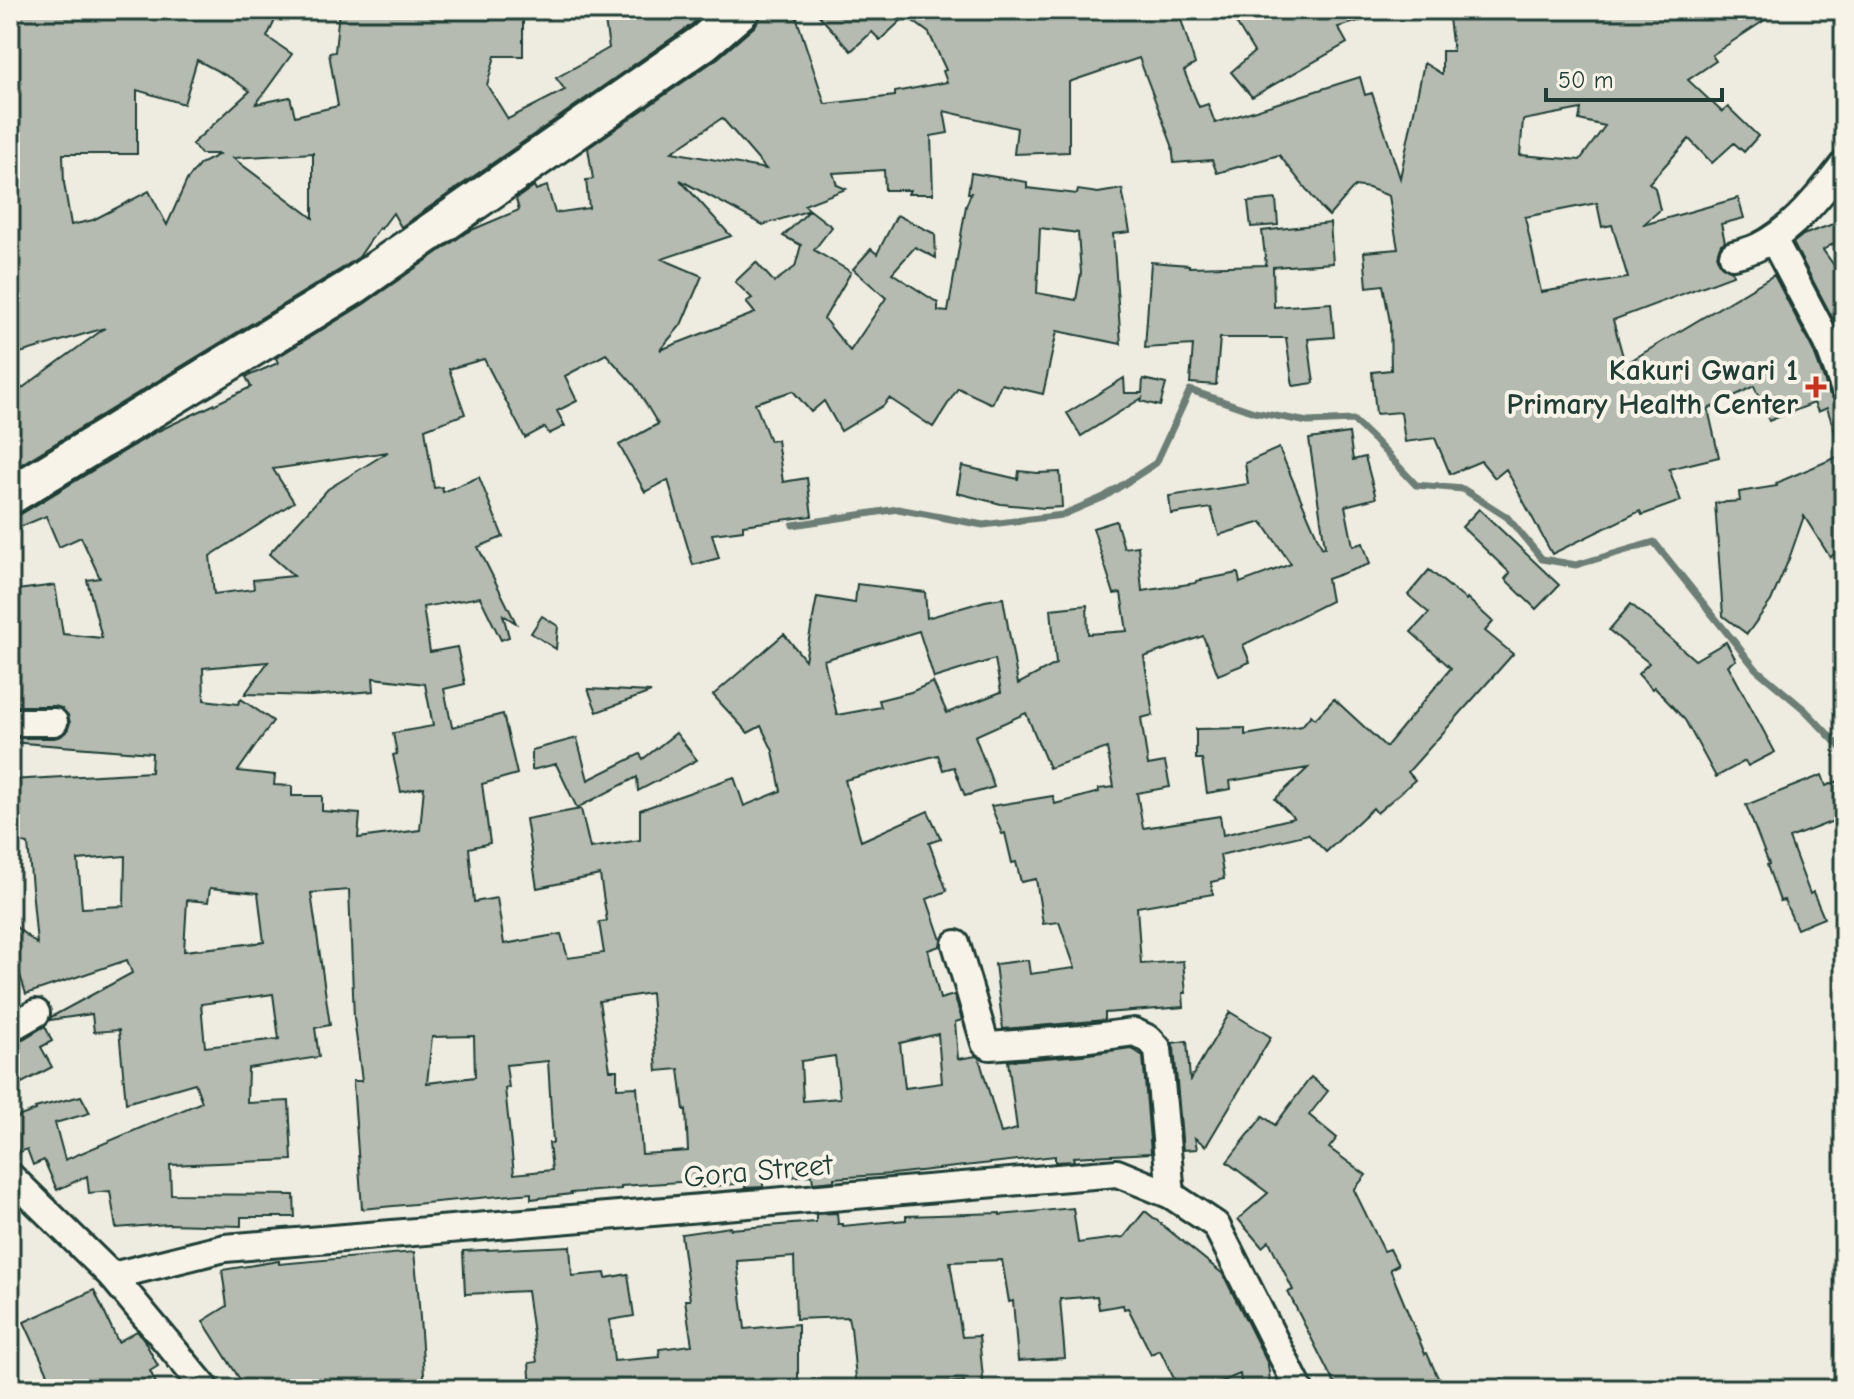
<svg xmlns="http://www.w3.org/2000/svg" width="1854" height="1399" viewBox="0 0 1854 1399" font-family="'Comic Neue',sans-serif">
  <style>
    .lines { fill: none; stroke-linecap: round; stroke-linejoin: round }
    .stream { stroke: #6c7e74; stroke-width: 7 }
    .building { fill: #b5bbb0; stroke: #1f3d34; stroke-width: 2; fill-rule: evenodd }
    .street-casing { stroke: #1f3d34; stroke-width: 32 }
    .secondary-casing { stroke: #1f3d34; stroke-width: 42 }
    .street { stroke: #f7f3e8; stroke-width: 26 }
    .secondary { stroke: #f7f3e8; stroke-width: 36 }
    .poi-dot { fill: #c8321e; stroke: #f7f3e8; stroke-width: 3 }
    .labels { text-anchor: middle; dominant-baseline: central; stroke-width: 8; stroke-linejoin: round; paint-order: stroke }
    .poi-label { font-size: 30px; font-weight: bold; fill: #1f3d34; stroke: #f7f3e8; text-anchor: end }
    .street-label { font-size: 30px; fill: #1f3d34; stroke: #f7f3e8 }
  </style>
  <rect width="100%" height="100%" fill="#eeece1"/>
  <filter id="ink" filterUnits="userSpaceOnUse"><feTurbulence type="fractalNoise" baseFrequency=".0125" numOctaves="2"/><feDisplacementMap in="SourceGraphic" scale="16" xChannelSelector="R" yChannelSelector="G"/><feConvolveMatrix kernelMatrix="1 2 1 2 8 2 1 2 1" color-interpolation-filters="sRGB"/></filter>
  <g filter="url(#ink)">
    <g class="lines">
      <!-- stream -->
      <polyline class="stream" points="793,525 898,509 983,525 1062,515 1104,497 1156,463 1190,390 1254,412 1308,422 1353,420 1375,441 1416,485 1463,489 1507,517 1542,559 1576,565 1654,542 1756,669 1805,710 1844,751"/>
    </g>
    <!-- building -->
    <g class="building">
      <path d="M10,10H280L267,37L292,54L256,104L290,97L295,116L338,106L329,53L335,52L339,10H523V56H495L487,85L508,119L565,90L556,78L609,48L604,14L629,10H709L691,25L401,227L393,213L381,229L379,228L359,257L341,269L10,471V397L105,328L10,356ZM197,60L231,78L250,91L192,144L201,154H220L200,164L187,180L167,225L149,191L93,220L71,225L64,183L63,154H137V90L184,104ZM313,153V218L233,158Z"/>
      <path d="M761,10H794L825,104L895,96V92L947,82L943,71L946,70L929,33L906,16L880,40L872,32L851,51L814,10H1178L1195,64L1184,71L1199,107L1208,104L1215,123L1360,77L1365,95L1372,93L1400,178L1424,63L1442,74V51H1453L1448,10H1780L1712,55L1716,61L1688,80L1722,112L1728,107L1758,136L1744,152L1734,143L1712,163L1689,139L1649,183L1655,188L1660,210L1643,225L1738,198L1744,218L1721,224L1725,242L1721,244L1718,251L1717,258L1721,265L1732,271L1733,275L1613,320L1625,364L1774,275L1813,350L1829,393L1834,400L1844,403V447H1840L1827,408L1818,412L1814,403L1769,421L1754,386L1708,409L1719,457L1669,469L1681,501L1642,515L1640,511L1552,554L1506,469L1495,478L1481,461L1450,474L1435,438L1405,442L1401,412L1376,414L1372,372L1391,370L1390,322L1383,285L1367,287L1364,252L1398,249L1389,196L1369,188L1355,186L1329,216L1322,209L1279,155L1217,173L1212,160L1174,163L1172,145L1139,58L1069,82V152L1014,154L1017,128L944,111L948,133L931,136L933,194H908L910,190H885L884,170L833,173L837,185L846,189L804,205L810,210L763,225L680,180L731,236L662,259L702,276L681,325L660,350L755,313L746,302L752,298L735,282L756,262L774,282L795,267L801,245L783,236L810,210L832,227L814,250L851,272L824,319L850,351L886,298L853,269L871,249L877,254L897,215L935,234L936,258L915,247L892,273L938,303V311L948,312L966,206L971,193H968L971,173L1027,182V188L1077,194L1078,190L1098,193L1122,189L1130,232L1113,234L1121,344L1057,331L1043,394L1001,384L992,404L958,388L933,427L889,398L884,405L841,431L824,401L811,412L793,391L755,403L770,441L777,440L783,482L807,478L812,516L743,525V530L712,534L719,558L693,565L668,480L645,492L619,445L658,424L635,386L606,354L565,376L577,401L557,411L565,426L549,434L545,427L525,438L484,359L449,369L465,414L425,429L434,488L442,487L443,492L479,477L503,537L478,547L516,623L503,615L509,637L501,640L480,597L423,607L430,652L457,647L465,684L444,689L452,727L503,714L517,774L482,784L490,843L469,848L474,902L497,898L504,944L561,934L568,958L604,953L599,922L607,921L600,875L537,888L526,819L581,809L590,848L640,840V810L734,777L744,806L781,791L773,751L761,726L748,733L713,695L784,634L805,660L817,597L855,603L857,584L925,592L927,618L985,601L1003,598L1018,684L1056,664L1051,609L1087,605L1088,634L1127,631L1121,593L1114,594L1093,528L1116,521L1124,548L1138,546L1142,591L1196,583V581L1238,573L1240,583L1291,564L1262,522L1219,535L1211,508L1171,514L1169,496L1248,484L1245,463L1279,448L1322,548L1325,547L1309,439L1349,433L1353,460L1365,457L1376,498L1345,506L1353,546L1363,543L1370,564L1327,579L1331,601L1243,645L1250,662L1218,675L1203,636L1144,657L1153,715L1141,718L1148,765L1165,762L1170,787L1137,793L1143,828L1220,816L1223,835L1294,818L1275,799L1308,768L1230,781L1231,789L1207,793L1202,759H1196V729L1245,728V735L1302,726L1311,715L1315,719L1334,699L1386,747L1451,668L1411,632L1429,613L1408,595L1429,570L1466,600L1467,598L1493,622L1485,631L1513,654L1408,772L1415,780L1377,813L1373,808L1326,852L1308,834L1220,855L1224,879L1211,882L1213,894L1137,907L1141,964L1183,961L1186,993H1183L1184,1007L1105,1013V1020L1003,1029L995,964L1028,960L1030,974L1075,968L1059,922L1043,924L1036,879L1021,882L1016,862L1012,863L1005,833L1002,834L991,806L1053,796L1055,804L1099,792L1098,789L1114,787L1107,748L1049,768L1026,713L975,736L994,787L965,796L954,767L943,770L938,755L845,780L861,841L928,811L941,839L929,843L947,891L927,899L941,940L940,946L928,950L940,999L954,995L962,1020L955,1022L958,1059L976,1056L979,1058L1001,1133L1017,1129L1008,1061L1082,1055L1131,1048L1143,1056L1151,1153L1073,1157L1074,1161L1055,1162V1156L893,1174L834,1178V1181L813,1183L812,1175L763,1179V1187L745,1188V1183L694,1188V1181L621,1186V1189L571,1193V1194L531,1199V1193L362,1209L353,1081H362L354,1018L349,890L311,893L330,1025L315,1028L319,1057L248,1068L247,1103L289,1101L292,1160L170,1165L171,1194L294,1195L295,1217H241V1226L168,1224L116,1228L110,1191L89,1193L87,1176L57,1190L44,1160L33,1165L27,1149L18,1153L10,1133V1120L36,1110L35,1108L81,1096L90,1113L55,1123L65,1160L202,1102L195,1083L126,1103L119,1030L94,1032L92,1014L50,1020L51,1017L132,973L127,960L26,994L20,975L10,968V922L37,944L28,844L10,840V780L151,772L152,753L10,742V738H54L61,736L67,731L70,723L68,715L61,708L54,706H10V591L55,585L63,634L102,638L87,580L100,578L81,537L59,547L46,516L10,531V517L21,514L156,432L251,387L246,377L278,363L276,358L364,304L467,232L519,210L516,199L534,186L536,190L547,186L555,213L589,208L586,180L593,179L588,148L718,58L755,26L760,18ZM1581,109L1579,120L1605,126L1580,160L1520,155L1523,120ZM722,118L766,169L672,152ZM1597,203L1602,227L1612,225L1628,278L1541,292L1525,217ZM1040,228L1078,233L1081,273L1076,300L1037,293ZM388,452L328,489L269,554L294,576L253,580L254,589L214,594L210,556L294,502L273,469ZM919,631L934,678L995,659L1001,692L947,713L933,682L911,692L879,700L881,707L837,715L824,660ZM268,662L245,694L311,696L374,691L373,678L425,684L433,726L393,733L397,754L393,755L401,792L424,787L420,830L358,838L360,814L322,811V796H292V786L274,785L275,775L238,771L273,721L241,699L238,704L204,700L203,668ZM125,856L124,906L82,908L78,860ZM210,888L258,893L264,942L184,951L187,900L208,902ZM651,993L657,1071L679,1069L684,1110H686L688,1151L642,1154L637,1087L617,1088V1070H610L599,1001ZM273,994L279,1039L205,1047L201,1004ZM938,1034L942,1083L905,1088L900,1043ZM474,1036L475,1077L427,1083L432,1037ZM835,1056L840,1098L803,1101L801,1061ZM548,1061L553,1143H549L552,1170L514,1174L505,1088H509L506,1065Z"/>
      <polygon points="1228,10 1376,10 1377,16 1338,27 1347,43 1252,97 1231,72 1254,52"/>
      <polygon points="1276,199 1278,225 1251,227 1248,202"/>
      <polygon points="1844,220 1844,237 1823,250 1844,279 1844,311 1833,319 1793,243 1803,235"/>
      <polygon points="1330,223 1333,263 1273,267 1274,307 1331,303 1334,337 1308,339 1314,383 1293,386 1286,338 1220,338 1216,385 1190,383 1193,345 1145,348 1151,262 1189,265 1189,267 1266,265 1262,231"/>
      <polygon points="1124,378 1125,393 1142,393 1143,379 1166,384 1160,406 1141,401 1142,398 1081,436 1067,413"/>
      <polygon points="1844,454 1844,548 1830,557 1804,516 1789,559 1771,601 1747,634 1723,616 1715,503 1740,501 1739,492 1777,486 1776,483"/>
      <polygon points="962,466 1018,479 1019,471 1038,473 1060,472 1062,507 1044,508 1001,504 957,493"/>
      <polygon points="1479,509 1559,585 1536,609 1505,579 1510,573 1462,527"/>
      <polygon points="1631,604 1695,660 1726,642 1736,660 1728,665 1775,752 1748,766 1745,761 1716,777 1685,720 1654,687 1652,689 1638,674 1649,663 1609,630"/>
      <polygon points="542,616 558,626 556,649 531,633"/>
      <polygon points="588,689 651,692 597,712"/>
      <polygon points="676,733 697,760 638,791 637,777 577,808 556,764 532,770 532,750 577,738 588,780 640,754 643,759"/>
      <polygon points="1822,775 1826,786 1838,781 1844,796 1844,817 1789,838 1810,894 1813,892 1824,918 1797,929 1784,900 1780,901 1767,865 1769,864 1746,805"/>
      <polygon points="1230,1012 1271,1037 1206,1146 1195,1138 1197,1149 1183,1150 1174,1048 1172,1043 1187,1041 1190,1080"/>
      <polygon points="45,1026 52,1041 41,1047 52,1067 22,1083 10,1061 10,1044 18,1042"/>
      <polygon points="1311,1077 1328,1091 1309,1115 1337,1138 1329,1148 1366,1175 1354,1190 1384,1251 1390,1249 1398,1265 1390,1269 1425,1354 1427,1353 1439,1380 1418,1389 1337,1389 1288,1292 1293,1290 1269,1241 1262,1247 1238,1219 1268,1193 1227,1162 1263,1116 1275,1125"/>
      <polygon points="1073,1208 1078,1243 1124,1237 1145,1211 1223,1274 1268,1364 1271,1389 1242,1389 1240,1374 1204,1389 1179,1389 1160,1350 1151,1354 1128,1308 1124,1309 1123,1305 1099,1309 1097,1296 1060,1299 1065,1358 1018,1361 1013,1301 1009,1302 1002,1260 950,1262 962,1337 979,1336 984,1389 965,1389 964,1381 924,1386 925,1389 857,1389 851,1327 850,1327 848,1317 796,1319 794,1257 737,1261 745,1329 798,1324 798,1389 531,1389 529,1363 537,1362 527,1291 465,1294 463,1251 570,1246 572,1276 605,1273 606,1278 628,1274 634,1316 610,1320 614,1361 660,1357 659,1349 692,1345 685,1300 690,1300 681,1234 730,1227 731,1229 816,1222 816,1214 837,1213 838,1224 843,1224 843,1226 906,1220 906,1216 1000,1213 1000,1215"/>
      <polygon points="414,1252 418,1290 425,1389 246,1389 203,1321 227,1306 222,1270 279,1261 279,1264"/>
      <polygon points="94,1290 118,1342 137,1331 143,1338 158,1366 150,1371 159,1389 55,1389 24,1322"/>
    </g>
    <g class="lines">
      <!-- street casing -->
      <g class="street-casing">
        <g id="street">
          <polyline points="1773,239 1828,343 1844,387"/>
          <path d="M1733,255C1741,253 1750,251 1758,247C1792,231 1821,194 1844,164"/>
          <polyline points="10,722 54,722"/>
          <polyline points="956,944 985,1043 990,1046 1081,1039 1134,1032 1149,1039 1158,1049 1171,1195"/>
          <polyline points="10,1028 36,1013"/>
          <polyline points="10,1176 112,1276 206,1389"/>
          <polyline points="112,1276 225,1248 1117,1173 1171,1195 1216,1225 1299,1389"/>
        </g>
      </g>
      <!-- secondary casing -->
      <g class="secondary-casing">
        <polyline id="secondary" points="10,496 352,287 704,42 741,10"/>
      </g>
      <!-- street -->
      <use href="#street" class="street"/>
      <!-- secondary -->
      <use href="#secondary" class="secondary"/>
    </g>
  </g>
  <!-- markers -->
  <path class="poi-dot" d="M1812 375h8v8h8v8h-8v8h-8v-8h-8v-8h8z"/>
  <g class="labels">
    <!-- poi labels -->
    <g class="poi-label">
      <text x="1798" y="370">Kakuri Gwari 1<tspan x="1798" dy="34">Primary Health Center</tspan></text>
    </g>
    <!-- street labels -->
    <g class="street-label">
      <text transform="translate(758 1171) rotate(-5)">Gora Street</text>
    </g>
  </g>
  <!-- margin -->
  <rect width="1854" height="1399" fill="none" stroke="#f7f3e8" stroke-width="40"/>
  <rect x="20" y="20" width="1814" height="1359" fill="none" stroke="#1f3d34" stroke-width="3" filter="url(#ink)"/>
  <!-- scale -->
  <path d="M1546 88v12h176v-12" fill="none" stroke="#1f3d34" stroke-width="4"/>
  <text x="1558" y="88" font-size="24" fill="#1f3d34" stroke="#f7f3e8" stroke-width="6" paint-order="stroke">50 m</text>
</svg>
